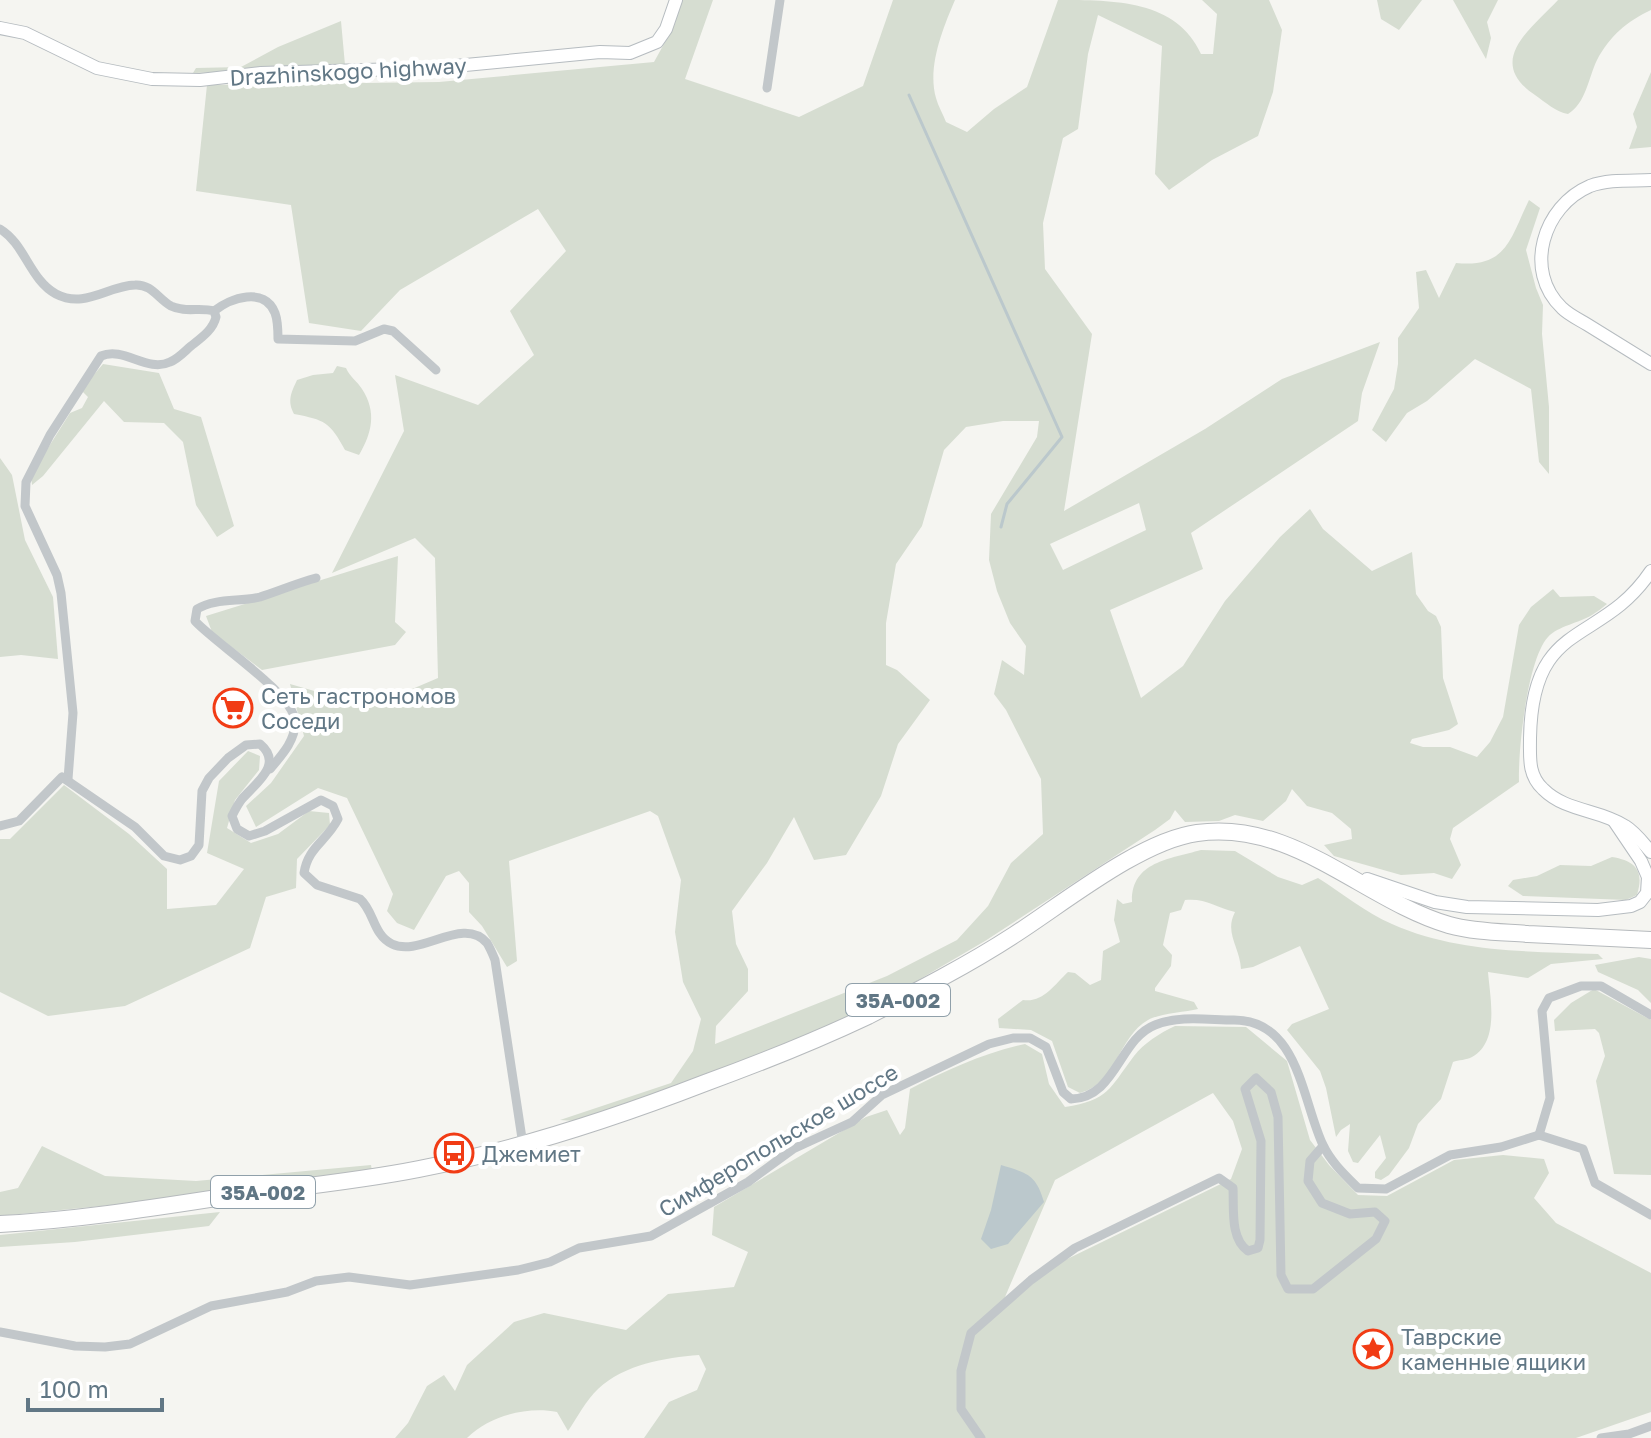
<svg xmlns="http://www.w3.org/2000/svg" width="1651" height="1438" viewBox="0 0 1651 1438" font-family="'Golos Text',sans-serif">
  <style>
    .green { fill: #d6ddd1; fill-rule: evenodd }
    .water { fill: #bbc8cc }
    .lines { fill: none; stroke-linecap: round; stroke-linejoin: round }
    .stream { stroke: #bbc8cc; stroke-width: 3 }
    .secondary-casing { stroke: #b6bcc0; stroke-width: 14 }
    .highway-casing { stroke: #b6babd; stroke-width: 18 }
    .street { stroke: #c2c7ca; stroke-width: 9 }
    .secondary { stroke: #fff; stroke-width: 12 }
    .highway { stroke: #fff; stroke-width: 16 }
    .labels { text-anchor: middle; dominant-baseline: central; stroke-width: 8; stroke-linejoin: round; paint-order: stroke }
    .shield { fill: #fff; stroke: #90a0aa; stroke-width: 2 }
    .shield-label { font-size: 20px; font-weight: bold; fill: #617785 }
    .street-label { font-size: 22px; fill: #617785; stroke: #fff }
    .poi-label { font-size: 22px; fill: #617785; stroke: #fff; text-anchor: start }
  </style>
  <rect width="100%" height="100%" fill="#f5f5f1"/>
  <!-- green -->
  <g class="green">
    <path d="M679,0H713L685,79L799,117L863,86L893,0H955C943,28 927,67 936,98C938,106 943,114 946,122L967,132L994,109L1027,87L1058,0C1114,0 1177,0 1201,54H1213L1217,14L1202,0H1269L1282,30L1273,92L1258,136L1212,160L1169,190L1155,174L1162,46L1098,15L1088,54L1078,129L1063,138L1043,223L1045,269L1092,334L1064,511L1205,429L1282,379L1380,342L1362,393L1358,421L1191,533L1203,569L1110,610L1141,698L1183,666L1225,601L1280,537L1310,509L1323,529L1372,571L1412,552L1416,594L1428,611L1436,616L1441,627L1443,678L1458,724L1449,730L1412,739L1410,743L1423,747H1450L1477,757L1490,742L1503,717L1519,625L1531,607L1553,589L1560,597L1594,596L1607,604C1602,608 1597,612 1592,615C1579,623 1558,626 1548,637C1527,660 1518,751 1519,782L1453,828L1450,839L1461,865L1452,879L1434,873L1401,875L1334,856L1324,845L1352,839L1351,829L1332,813L1307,806L1292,789L1286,801L1263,821L1235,815L1219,821L1185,822L1175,810L1170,819L1155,830L985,941L862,1013L676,1088L575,1121L560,1120L671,1083L693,1051L701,1019L683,982L675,932L681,880L658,816L650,811L509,861L517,961L507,967L482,926L469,912V883L459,871L446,876L414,930L397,923L387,911L393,894L347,798L318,788L256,827L246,806L271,783L304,736L290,684L370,707L438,678L435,558L415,538L332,573L404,431L395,375L478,405L534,355L510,311L566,251L538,209L400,290L361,331L309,323L291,205L196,191L207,85L439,82L654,62L675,24ZM1003,421H1039L1037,437L991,514L989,560L997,591L1010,623L1026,646L1024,675L1002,660L994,694L1006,710L1041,779L1043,834L1011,863L988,906L957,940L887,976L715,1044L716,1026L748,991V969L736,944L732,911L767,863L794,817L814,860L846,855L881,796L898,744L930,700L897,670L886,665V623L896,564L922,526L944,450L966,427ZM1139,503L1146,530L1063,570L1050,544Z"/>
    <polygon points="1377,0 1422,0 1399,30 1381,19"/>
    <polygon points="1453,0 1498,0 1487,22 1491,38 1486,59"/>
    <path d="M1558,0H1651V10C1626,22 1610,36 1597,60C1588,79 1586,103 1568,114C1556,112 1545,102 1535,95C1485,61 1530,30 1558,0Z"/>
    <polygon points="341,21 345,65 272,71 193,73 196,68 241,67 278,47"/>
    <polygon points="1651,72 1651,147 1629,149 1637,127 1633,114"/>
    <path d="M1529,200L1540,208L1526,250L1536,288L1543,305L1542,334L1549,407V474L1539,462L1531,389L1475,359L1427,401L1407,413L1386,442L1372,430L1394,389L1398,364V338L1419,308L1416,272L1426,270L1439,298L1456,263C1507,268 1510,239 1529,200Z"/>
    <polygon points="103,364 159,373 174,409 201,417 234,526 217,537 196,505 183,442 164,423 124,422 104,401 43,476 32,485 31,475 70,413 82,408 88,397 81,390"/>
    <path d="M337,366L346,368C350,377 357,381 362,389C377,412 372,433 359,455L345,450C330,422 325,420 294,414C287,401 291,393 297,380L313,375L333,373Z"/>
    <polygon points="0,458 12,475 25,540 53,597 58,659 21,655 0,657"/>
    <polygon points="398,556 395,622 406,632 395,645 262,670 212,632 206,616"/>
    <polygon points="248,751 260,756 259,770 235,800 227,828 251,843 278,834 309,811 329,813 330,825 297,859 296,888 266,897 250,948 125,1006 48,1016 0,992 0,839 10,839 64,785 129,834 167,869 167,909 216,905 244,869 207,853 219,781"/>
    <path d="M1201,850L1235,851L1278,877L1302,885L1318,878C1342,893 1366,913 1392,924C1457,953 1527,951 1598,954L1603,959L1551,964L1528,978L1488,972C1490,997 1500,1042 1472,1057C1467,1060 1458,1060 1453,1062L1441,1099L1418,1124L1409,1148L1389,1175L1381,1180L1375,1178V1172L1386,1158L1380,1135L1358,1163L1353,1162L1348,1151L1350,1124L1341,1130L1336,1137L1326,1088L1320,1071L1287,1030L1292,1024L1329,1009L1300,946L1253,967L1241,969C1240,947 1224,933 1235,912C1215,907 1206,898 1185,900L1181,910L1170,913L1163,945L1172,955L1171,966L1155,988V991L1194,1002L1198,1009C1185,1012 1158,1014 1148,1020C1118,1037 1117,1083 1080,1093L1068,1087L1052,1041L1031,1030L999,1028L998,1019L1023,1000C1043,1003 1054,985 1068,972L1075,973L1090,985L1101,980L1103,951L1120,942L1114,920L1117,899L1123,904L1132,902C1131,862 1169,859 1201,850Z"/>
    <path d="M1612,857C1637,861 1644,872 1637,895L1626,900L1523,896L1508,886L1513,880L1537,876L1560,865L1591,866Z"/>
    <polygon points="1639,957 1651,959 1651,1003 1638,990 1598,972 1595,965"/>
    <polygon points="1594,989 1651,1020 1651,1175 1614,1174 1596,1081 1605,1056 1599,1033 1595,1029 1555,1031 1554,1020 1571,1003"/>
    <path d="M1175,1026L1246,1027L1287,1061L1310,1140L1329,1165L1358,1195L1387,1196L1454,1160L1503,1155L1544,1159L1549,1173L1534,1198L1556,1223L1651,1273V1412L1576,1438H644L669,1402L697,1390L706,1369L699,1355C664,1358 625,1364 598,1389C586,1400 577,1418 568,1431L557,1412C527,1406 489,1416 467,1438H395L408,1423L427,1386L444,1375L455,1391L467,1365L514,1322L544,1313L626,1330L668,1294L734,1287L748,1252L712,1235L714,1207L866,1117L887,1110L900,1135L905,1128L910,1089C947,1070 984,1053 1025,1044L1042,1054L1049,1084L1065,1107C1109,1100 1109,1089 1134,1056C1144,1043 1160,1033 1175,1026ZM1213,1093L1233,1121L1242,1149L1231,1179L1057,1264L1005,1297L1055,1180Z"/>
    <polygon points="42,1146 105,1176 196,1181 371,1165 372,1171 203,1196 0,1216 0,1192 18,1188"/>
    <polygon points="220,1212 209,1226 75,1242 0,1247 0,1235"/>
  </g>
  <!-- water -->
  <path class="water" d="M1001,1165C1027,1173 1036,1174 1044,1202L1008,1244L991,1249L981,1239L991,1210Z"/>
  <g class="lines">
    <!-- stream -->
    <polyline class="stream" points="909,95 1062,437 1007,504 1001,527"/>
    <!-- secondary casing -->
    <g class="secondary-casing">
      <g id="secondary">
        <polyline points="0,28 25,33 97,68 152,79 200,80 261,73 434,68 600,52 630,53 657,42 666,29 676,0"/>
        <path d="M1651,180C1631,181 1609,179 1590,186C1543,206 1523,271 1562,308C1569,315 1580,320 1588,325C1609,338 1630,351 1651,364"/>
        <path d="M1651,571C1600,647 1532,617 1530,738C1530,758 1528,775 1543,789C1566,812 1599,809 1625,826C1635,832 1643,843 1651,852"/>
        <polyline points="1367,879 1435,902 1467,907 1598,910 1631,906 1640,902 1647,893 1648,877 1641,861 1614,821"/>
      </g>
    </g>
    <!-- highway casing -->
    <g class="highway-casing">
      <path id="highway" d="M0,1224C79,1220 158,1207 236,1195C297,1187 359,1181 419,1169C517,1150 612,1119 705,1083C760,1063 815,1041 868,1016C917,991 968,965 1014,935C1064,903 1140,841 1197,833C1293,819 1364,900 1449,925C1474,932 1502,932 1528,934C1569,936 1610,938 1651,940"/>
    </g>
    <!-- street -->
    <g class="street">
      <polyline points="767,88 780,0"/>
      <path d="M0,229C25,244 30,280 56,294C85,309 107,286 135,285C152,284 158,299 171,306C185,313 200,307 214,311L216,317C213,330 201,338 191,346C185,351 178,359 170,362C147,373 124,346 101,356L50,435L26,482L25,506L57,575L61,593L73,713L68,779"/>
      <path d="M214,311C230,298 265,286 275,313C278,321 278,331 278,339L355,341L384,329L393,331L436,370"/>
      <path d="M270,769C282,755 296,740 295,721C293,693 216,644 195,621L197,609C215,598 240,602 260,597C279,591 297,583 316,578"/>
      <path d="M0,826L19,821L62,777L135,827L164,856L180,860L191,856L199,845L202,791L209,778L228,758L246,745L260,744C284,764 256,783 242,799C238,804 235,810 232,816L237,829L249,836L265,831L321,800L333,806L338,819C326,842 308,847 304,873L317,885L360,899C374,911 373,935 392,944C420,958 463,915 487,943C490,948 493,955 495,960L523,1145"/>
      <polyline points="1539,1135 1550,1098 1542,1011 1549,998 1581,986 1601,986 1651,1015"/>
      <polyline points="1539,1135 1583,1149 1595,1183 1651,1215"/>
      <path d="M0,1332L75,1346L105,1347L130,1344L211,1306L287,1292L316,1281L349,1277L410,1285L518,1270L550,1262L579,1248L651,1236L748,1182L793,1149L852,1122L882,1095L989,1044L1013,1038H1030L1046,1047L1063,1092L1071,1099C1116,1098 1119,1039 1155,1025C1179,1015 1209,1020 1234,1020C1299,1020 1302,1101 1323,1145C1331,1162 1345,1175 1358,1188L1386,1189L1450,1155L1501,1147L1539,1135"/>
      <path d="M981,1438L961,1409V1371L971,1333L1031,1280L1075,1248L1219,1178L1233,1188C1234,1209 1230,1239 1248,1251L1258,1248L1260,1240L1261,1141L1245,1089L1256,1078L1271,1092L1278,1117L1281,1275L1288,1289H1313L1376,1239L1385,1221L1375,1212L1350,1214L1322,1203L1308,1181L1310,1161L1323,1146"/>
      <polyline points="1601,1438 1629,1434 1651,1426"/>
    </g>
    <!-- secondary -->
    <use href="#secondary" class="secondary"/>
    <!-- highway -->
    <use href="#highway" class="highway"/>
  </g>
  <!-- icons -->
  <defs>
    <g id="supermarket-ring" transform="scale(2)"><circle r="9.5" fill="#fff" stroke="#f13c15" stroke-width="1.5"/><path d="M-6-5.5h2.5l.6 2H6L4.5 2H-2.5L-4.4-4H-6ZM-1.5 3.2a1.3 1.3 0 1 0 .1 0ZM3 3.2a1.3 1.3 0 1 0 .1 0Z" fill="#f13c15"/></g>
    <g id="bus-ring" transform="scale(2)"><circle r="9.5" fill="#fff" stroke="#f13c15" stroke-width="1.5"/><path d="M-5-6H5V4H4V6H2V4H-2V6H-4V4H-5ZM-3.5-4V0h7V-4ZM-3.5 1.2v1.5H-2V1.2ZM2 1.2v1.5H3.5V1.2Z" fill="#f13c15"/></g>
    <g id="sight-ring" transform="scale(2)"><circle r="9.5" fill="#fff" stroke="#f13c15" stroke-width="1.5"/><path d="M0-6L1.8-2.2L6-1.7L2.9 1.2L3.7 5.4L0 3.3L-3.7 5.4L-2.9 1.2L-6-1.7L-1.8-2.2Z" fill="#f13c15"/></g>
  </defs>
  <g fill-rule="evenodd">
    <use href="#supermarket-ring" x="233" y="708"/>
    <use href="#bus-ring" x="454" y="1153"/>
    <use href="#sight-ring" x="1373" y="1349"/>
  </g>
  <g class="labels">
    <!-- shield labels -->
    <g class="shield">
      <rect x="846" y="984" width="104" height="32" rx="6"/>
      <rect x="211" y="1176" width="104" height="32" rx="6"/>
    </g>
    <g class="shield-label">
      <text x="898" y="1000">35А-002</text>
      <text x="263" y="1192">35А-002</text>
    </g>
    <!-- street labels -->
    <g class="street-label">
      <text transform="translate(348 71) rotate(-3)">Drazhinskogo highway</text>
      <text transform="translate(778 1140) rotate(-31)">Симферопольское шоссе</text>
    </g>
    <!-- poi labels -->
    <g class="poi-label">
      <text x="261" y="695">Сеть гастрономов<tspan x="261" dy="25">Соседи</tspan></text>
      <text x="482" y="1153">Джемиет</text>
      <text x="1401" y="1336">Таврские<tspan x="1401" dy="25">каменные ящики</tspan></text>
    </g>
  </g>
  <!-- scale -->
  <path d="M28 1398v12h134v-12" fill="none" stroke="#617785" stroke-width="4"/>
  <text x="40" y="1398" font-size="24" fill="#617785" stroke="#ffffff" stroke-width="6" paint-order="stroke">100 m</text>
</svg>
